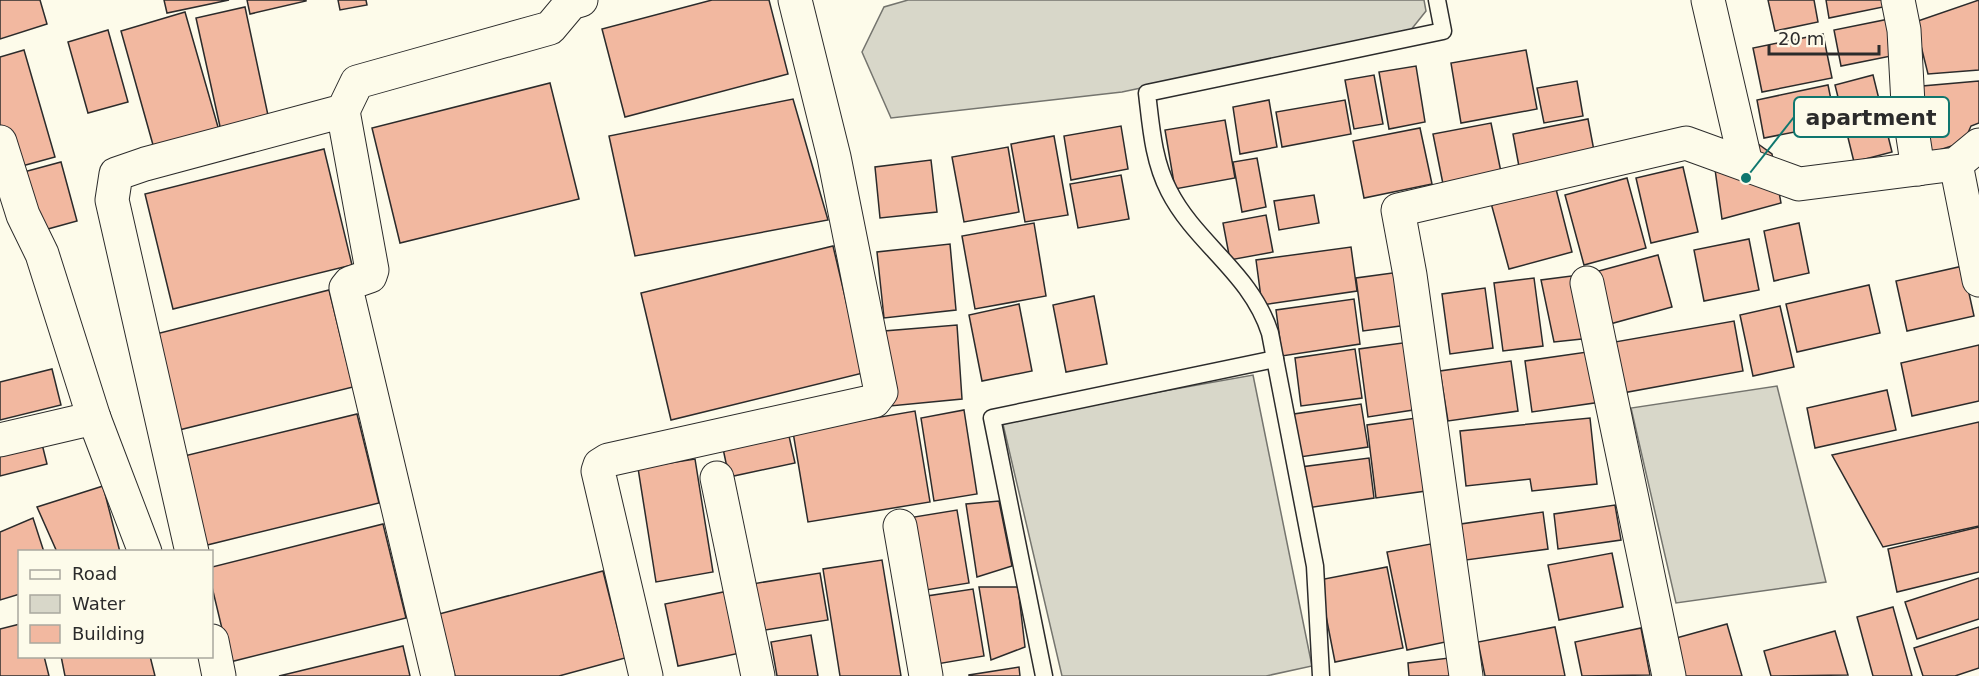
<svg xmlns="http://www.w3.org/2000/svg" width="1979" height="676" viewBox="0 0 1979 676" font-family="'DejaVu Sans',sans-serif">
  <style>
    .water { fill: #d8d7c9; stroke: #74746e; stroke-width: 1.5 }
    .building { fill: #f2b8a0; stroke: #2b2b2b; stroke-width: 1.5 }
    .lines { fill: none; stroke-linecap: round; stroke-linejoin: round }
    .service-casing { stroke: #2b2b2b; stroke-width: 19 }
    .minor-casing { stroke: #2b2b2b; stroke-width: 35 }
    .service { stroke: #fdfbea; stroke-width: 16 }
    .minor { stroke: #fdfbea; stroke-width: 33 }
    .leader { fill: none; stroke: #0f766e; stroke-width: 2 }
    .callout-dot { fill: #0f766e; stroke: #fdfbea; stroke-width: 2 }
    .callout { fill: #fdfbea; stroke: #0f766e; stroke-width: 2 }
    .callout-label { font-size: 22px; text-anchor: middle; font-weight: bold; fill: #2b2b2b }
  </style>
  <rect width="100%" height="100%" fill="#fdfbea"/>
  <!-- water -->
  <g class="water">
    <polygon points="908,0 1424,0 1426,11 1410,31 1122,92 891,118 862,52 884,7"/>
    <polygon points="1253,375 1312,666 1266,676 1062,676 1002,420"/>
    <polygon points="1777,386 1826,582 1676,603 1631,408"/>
  </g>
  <!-- building -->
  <g class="building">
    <polygon points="0,0 40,0 47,24 0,39"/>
    <polygon points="164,0 229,0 167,13"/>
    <polygon points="247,0 306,0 306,1 250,14"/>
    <polygon points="338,0 366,0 367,5 340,10"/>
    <polygon points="712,0 769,0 788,74 625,117 602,29"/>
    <polygon points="1768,0 1814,0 1818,22 1775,31"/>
    <polygon points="1826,0 1887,0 1888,6 1829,18"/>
    <polygon points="1979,0 1979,70 1928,74 1915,22"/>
    <polygon points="245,7 269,120 221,131 196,18"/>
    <polygon points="185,12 220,134 155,152 121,31"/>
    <polygon points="1894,18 1901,54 1841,66 1834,30"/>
    <polygon points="108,30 128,102 88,113 68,42"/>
    <polygon points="1823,34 1832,78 1762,92 1753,48"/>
    <polygon points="24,50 55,157 11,169 0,131 0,57"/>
    <polygon points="1526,50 1537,109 1461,123 1451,63"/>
    <polygon points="1416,66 1425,122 1389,129 1379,72"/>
    <polygon points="1374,75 1383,124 1354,129 1345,80"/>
    <polygon points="1873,75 1892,152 1854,162 1835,85"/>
    <polygon points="1577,81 1583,116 1544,123 1537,88"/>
    <polygon points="1979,81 1979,123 1971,126 1964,142 1927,154 1911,87"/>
    <polygon points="550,83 579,199 400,243 372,128"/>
    <polygon points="1828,85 1836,124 1764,138 1757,100"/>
    <polygon points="793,99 828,220 635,256 609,136"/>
    <polygon points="1269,100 1277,147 1240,154 1233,107"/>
    <polygon points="1345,100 1351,134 1282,147 1276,112"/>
    <polygon points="1588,119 1595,156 1520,172 1513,134"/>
    <polygon points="1225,120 1235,178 1175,189 1165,130"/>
    <polygon points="1491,123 1501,172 1443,184 1433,134"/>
    <polygon points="1121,126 1128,169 1071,180 1064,136"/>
    <polygon points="1420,128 1432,184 1364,198 1353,141"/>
    <polygon points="1054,136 1068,215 1025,222 1011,144"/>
    <polygon points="1747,136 1772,154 1781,203 1722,219 1711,141"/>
    <polygon points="1008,147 1019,212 964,222 952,157"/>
    <polygon points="324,149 352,265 173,309 145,194"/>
    <polygon points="1257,158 1266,207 1242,212 1233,162"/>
    <polygon points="931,160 937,212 880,218 875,167"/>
    <polygon points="61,162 77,221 37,232 20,173"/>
    <polygon points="1683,167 1698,232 1651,243 1636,178"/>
    <polygon points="1121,175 1129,219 1078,228 1070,184"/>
    <polygon points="1627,178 1646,248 1584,265 1565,195"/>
    <polygon points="1555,185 1572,252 1509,269 1491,203"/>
    <polygon points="1314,195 1319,223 1279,230 1274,201"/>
    <polygon points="1266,215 1273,252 1230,260 1223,223"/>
    <polygon points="1034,223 1046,296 975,309 962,236"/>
    <polygon points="1799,223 1809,273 1774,281 1764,231"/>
    <polygon points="1749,239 1759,290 1704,301 1694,250"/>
    <polygon points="950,244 956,310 884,318 877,252"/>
    <polygon points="833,246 863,373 671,420 641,293"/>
    <polygon points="1351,247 1357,291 1262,305 1256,260"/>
    <polygon points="1658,255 1672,307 1610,324 1595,272"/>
    <polygon points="1963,266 1974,316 1907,331 1896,281"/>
    <polygon points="1407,271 1415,324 1363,331 1356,278"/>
    <polygon points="1579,275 1591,338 1554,342 1541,280"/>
    <polygon points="1534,278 1543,346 1503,351 1494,283"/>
    <polygon points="1869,285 1880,333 1797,352 1786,304"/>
    <polygon points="1485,288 1493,348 1450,354 1442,294"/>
    <polygon points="329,290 353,387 179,430 156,334"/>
    <polygon points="1094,296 1107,364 1066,372 1053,305"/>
    <polygon points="1354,299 1360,344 1282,356 1276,310"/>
    <polygon points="1019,304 1032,371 982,381 969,315"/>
    <polygon points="1780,306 1794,367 1753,376 1740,315"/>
    <polygon points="1734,321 1743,371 1617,394 1609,343"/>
    <polygon points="957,325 962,399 890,406 884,331"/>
    <polygon points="1417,341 1426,408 1368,417 1359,349"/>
    <polygon points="1979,345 1979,401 1912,416 1901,363"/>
    <polygon points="1355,349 1362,398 1301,406 1295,358"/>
    <polygon points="1594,351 1601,402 1532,412 1525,361"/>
    <polygon points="1511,361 1518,411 1448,421 1440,371"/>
    <polygon points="52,369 61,405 0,420 0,382"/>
    <polygon points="1887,390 1896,430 1815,448 1807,408"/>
    <polygon points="1361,404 1368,447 1300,457 1294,414"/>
    <polygon points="964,410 977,494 934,501 921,418"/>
    <polygon points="915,411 930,502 808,522 793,432"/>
    <polygon points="357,414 379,503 199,547 176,458"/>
    <polygon points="1423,417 1433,490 1376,498 1367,425"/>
    <polygon points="1590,418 1597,484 1532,491 1530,479 1466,486 1460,431"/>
    <polygon points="1979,422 1979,526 1883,547 1832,455"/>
    <polygon points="787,427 795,463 729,477 721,439"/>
    <polygon points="41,440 47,464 0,476 0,450"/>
    <polygon points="1369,458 1374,498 1307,508 1301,467"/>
    <polygon points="695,459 713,572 656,582 638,468"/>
    <polygon points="103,486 120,552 57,552 37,507"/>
    <polygon points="999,501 1012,566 977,577 966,504"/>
    <polygon points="1615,505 1621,540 1558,549 1554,514"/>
    <polygon points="957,510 969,583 920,591 908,518"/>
    <polygon points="1543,512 1548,549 1466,560 1461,524"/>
    <polygon points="33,518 44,552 20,552 20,594 0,600 0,532"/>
    <polygon points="383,524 406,618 230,662 212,587 212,567"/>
    <polygon points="1979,527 1979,572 1897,592 1888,549"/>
    <polygon points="1436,543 1455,640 1407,650 1387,552"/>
    <polygon points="1612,553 1623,607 1559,620 1548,565"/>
    <polygon points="882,560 901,676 840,676 823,569"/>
    <polygon points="1387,567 1403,648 1335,662 1319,580"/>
    <polygon points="603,571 625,658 559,676 455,676 439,614"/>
    <polygon points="820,573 828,620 759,631 752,584"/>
    <polygon points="1979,578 1979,619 1917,639 1905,602"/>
    <polygon points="979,587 1018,587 1025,647 991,660"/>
    <polygon points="973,589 984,656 937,664 927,596"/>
    <polygon points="733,590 745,652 678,666 665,604"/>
    <polygon points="1893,607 1912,676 1873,676 1857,617"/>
    <polygon points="20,624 20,656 44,656 49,676 0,676 0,629"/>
    <polygon points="1727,624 1742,676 1679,676 1669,640"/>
    <polygon points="1555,627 1565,676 1485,676 1478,642"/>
    <polygon points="1979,627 1979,668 1955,676 1923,676 1914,648"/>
    <polygon points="1641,628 1650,675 1582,676 1575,642"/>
    <polygon points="1835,631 1848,675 1771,676 1764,651"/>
    <polygon points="811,635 818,676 777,676 771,642"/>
    <polygon points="403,646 410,676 279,676"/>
    <polygon points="61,656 150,656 155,676 65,676"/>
    <polygon points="1449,658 1452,676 1409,676 1408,663"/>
    <polygon points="1019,667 1020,676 969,676 969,675"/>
  </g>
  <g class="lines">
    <!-- service casing -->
    <g class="service-casing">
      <g id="service">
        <polyline points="1044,676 992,418 1275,359"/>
        <path d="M1321,676L1315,566L1270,333C1251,273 1196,244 1169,191C1153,160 1151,126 1147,93L1443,31L1437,0"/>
      </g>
    </g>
    <!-- minor casing -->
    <g class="minor-casing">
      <g id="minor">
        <polyline points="1708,0 1746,164"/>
        <polyline points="1898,0 1904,30 1908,104 1918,169"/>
        <polyline points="343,111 372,270 370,276 350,283 346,288 438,676"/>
        <polyline points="0,142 23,215 42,254 94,418 145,552"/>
        <polyline points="1956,164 1979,280"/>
        <polyline points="1587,283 1669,676"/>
        <polyline points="0,440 94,418"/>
        <polyline points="717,478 758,676"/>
        <polyline points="900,526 926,676"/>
        <polyline points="192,552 112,200 116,174 145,164 343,111 357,82 550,28 571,3 581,0"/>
        <polyline points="212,641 219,676"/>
        <polyline points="646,676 598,471 600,465 608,460 874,401 881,392 834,157 795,0"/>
        <polyline points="1466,676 1410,275 1398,210 1686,143 1799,184 1956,164 1979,145"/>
      </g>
    </g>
    <!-- service -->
    <use href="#service" class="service"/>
    <!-- minor -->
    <use href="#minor" class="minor"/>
  </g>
  <!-- callouts -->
  <path class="leader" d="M1746 178L1794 117"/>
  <circle class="callout-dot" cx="1746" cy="178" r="6"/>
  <rect class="callout" x="1794" y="97" width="155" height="40" rx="6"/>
  <g class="callout-label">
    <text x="1871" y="125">apartment</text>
  </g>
  <!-- legend -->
  <rect x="18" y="550" width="195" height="108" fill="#fdfbea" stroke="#a9a89e" stroke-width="1.5"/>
  <rect x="30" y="570" width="30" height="9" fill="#fdfbea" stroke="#a9a89e" stroke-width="1.5"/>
  <text x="72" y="580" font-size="18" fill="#2b2b2b">Road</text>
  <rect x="30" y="595" width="30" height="18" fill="#d8d7c9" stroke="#a9a89e" stroke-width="1.5"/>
  <text x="72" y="610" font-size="18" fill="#2b2b2b">Water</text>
  <rect x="30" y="625" width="30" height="18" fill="#f2b8a0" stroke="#a9a89e" stroke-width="1.5"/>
  <text x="72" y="640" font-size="18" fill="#2b2b2b">Building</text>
  <!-- scale -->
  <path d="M1769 45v9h110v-9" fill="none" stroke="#2b2b2b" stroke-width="3"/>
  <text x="1778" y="45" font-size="18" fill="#2b2b2b" stroke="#fdfbea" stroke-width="4.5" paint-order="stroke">20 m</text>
</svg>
